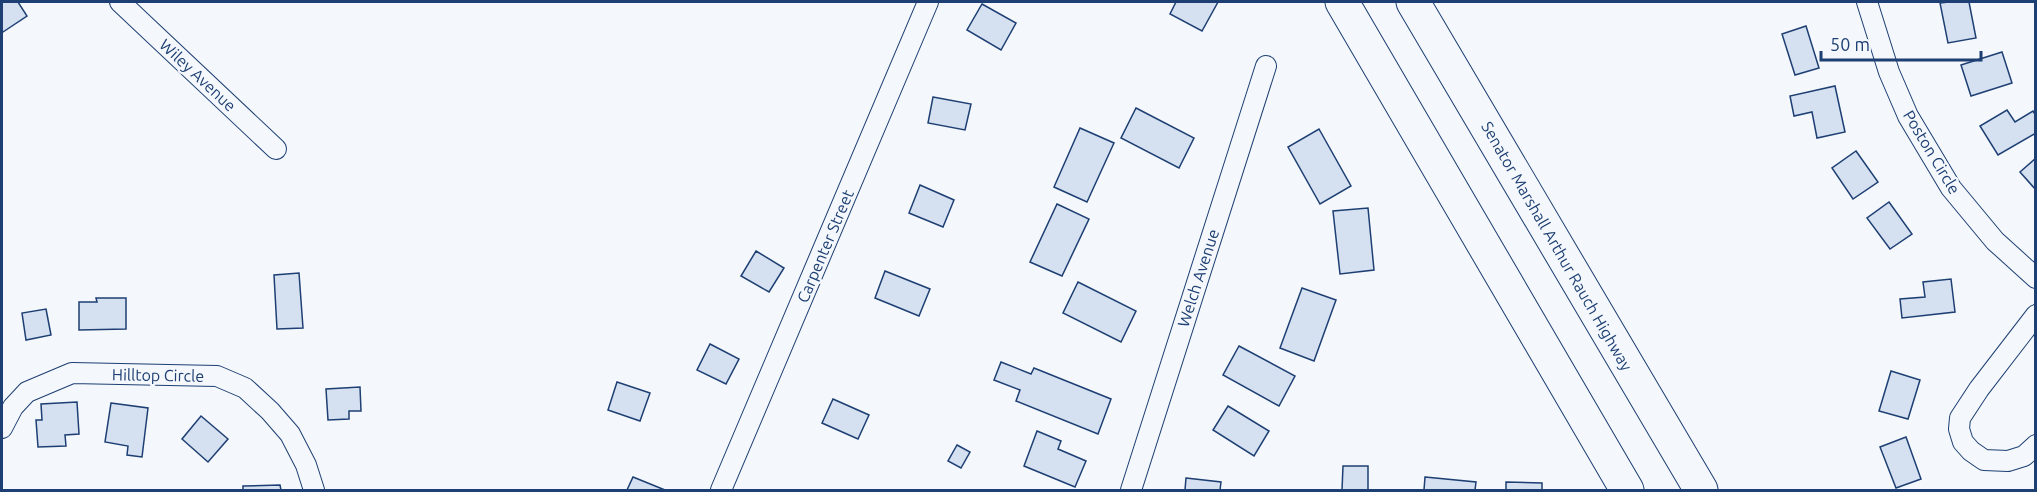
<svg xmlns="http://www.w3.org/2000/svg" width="2037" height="492" viewBox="0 0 2037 492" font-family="Ubuntu,sans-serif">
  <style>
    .building { fill: #d5e0f0; stroke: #1d3f73; stroke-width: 1.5 }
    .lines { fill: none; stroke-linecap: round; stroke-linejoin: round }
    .street-casing { stroke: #1d3f73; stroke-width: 22 }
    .highway-casing { stroke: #1d3f73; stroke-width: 35 }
    .street { stroke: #f4f7fb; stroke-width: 20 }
    .highway { stroke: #f4f7fb; stroke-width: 33 }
    .labels { text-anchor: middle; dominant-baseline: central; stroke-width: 4.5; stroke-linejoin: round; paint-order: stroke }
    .street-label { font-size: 16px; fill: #1d3f73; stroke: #f4f7fb }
  </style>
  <rect width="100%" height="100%" fill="#f4f7fb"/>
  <!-- building -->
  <g class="building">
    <polygon points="2,2 18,2 27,16 3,32 2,30"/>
    <polygon points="1176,2 1218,2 1202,31 1170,14"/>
    <polygon points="1949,2 1969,2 1976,38 1948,43 1940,3"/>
    <polygon points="982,4 1016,23 1001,50 967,30"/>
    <polygon points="1806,26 1819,68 1795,75 1782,34"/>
    <polygon points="2002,52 2012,83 1971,96 1961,65"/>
    <polygon points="1835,86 1845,132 1817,138 1812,112 1794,116 1790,96"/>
    <polygon points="933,97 971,104 965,130 928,123"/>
    <polygon points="1136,108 1194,138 1179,168 1121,138"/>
    <polygon points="2007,110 2015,122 2033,111 2036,116 2036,133 1998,155 1980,126"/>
    <polygon points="1080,128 1114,143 1087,202 1054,187"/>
    <polygon points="1319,129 1351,186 1320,204 1288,147"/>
    <polygon points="1856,151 1878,182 1853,199 1832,168"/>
    <polygon points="2036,158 2036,190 2020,172"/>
    <polygon points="920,185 954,200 943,227 909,213"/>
    <polygon points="1889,202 1912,234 1890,249 1867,218"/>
    <polygon points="1057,204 1089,219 1062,276 1030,262"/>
    <polygon points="1368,208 1374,270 1340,274 1333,211"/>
    <polygon points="756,251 784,268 769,292 741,276"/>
    <polygon points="885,271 930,289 919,316 875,298"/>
    <polygon points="299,273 303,328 277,329 274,275"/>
    <polygon points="1951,279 1955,312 1902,318 1900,299 1925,297 1923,282"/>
    <polygon points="1078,282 1136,311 1121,342 1063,313"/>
    <polygon points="1302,288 1336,300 1314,361 1280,348"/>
    <polygon points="96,298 126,298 126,329 79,330 79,302 97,302"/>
    <polygon points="46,309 51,335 26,340 22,313"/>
    <polygon points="710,344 739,359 726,384 697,370"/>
    <polygon points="1239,346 1295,376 1279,406 1223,375"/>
    <polygon points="1001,362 1031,374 1034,368 1111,399 1098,434 1016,401 1020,390 994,380"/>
    <polygon points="1891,371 1920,380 1908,419 1879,411"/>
    <polygon points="617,382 650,393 640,421 608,410"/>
    <polygon points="360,387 361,411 349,411 349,419 328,420 326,389"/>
    <polygon points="833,399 869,415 858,439 822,423"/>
    <polygon points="77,402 79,434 65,435 66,446 38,447 36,420 42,420 41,404"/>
    <polygon points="111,403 148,408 142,457 127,455 128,446 105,442"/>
    <polygon points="1228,406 1269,431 1254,456 1213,430"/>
    <polygon points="201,416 228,439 208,462 182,439"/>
    <polygon points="1037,431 1061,441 1058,449 1086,461 1075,487 1024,466"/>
    <polygon points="1906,437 1921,479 1896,488 1880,447"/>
    <polygon points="957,445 970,452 961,468 948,461"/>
    <polygon points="1343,466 1368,466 1368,490 1342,490"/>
    <polygon points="633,477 665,490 627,490"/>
    <polygon points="1425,477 1476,482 1475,490 1424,490"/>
    <polygon points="1186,478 1221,482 1220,490 1185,490"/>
    <polygon points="1506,482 1542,483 1542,490 1506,490"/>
    <polygon points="280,485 281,490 243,490 243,486"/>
  </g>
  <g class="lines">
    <!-- street casing -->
    <g class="street-casing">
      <g id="street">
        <polyline points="120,2 276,149"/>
        <polyline points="1867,2 1889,72 1908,116 1951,188 1995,241 2036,278"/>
        <polyline points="2036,315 1979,389 1960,418 1959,429 1963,442 1971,451 1984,460 2008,461 2024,456 2036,445"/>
        <polyline points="2,428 13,407 27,392 72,373 217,376 245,388 270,411 290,434 306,465 314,490"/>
        <polyline points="721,490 928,2"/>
        <polyline points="1131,490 1266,66"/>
      </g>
    </g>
    <!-- highway casing -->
    <g class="highway-casing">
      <g id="highway">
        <polyline points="1342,2 1627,490"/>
        <polyline points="1413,2 1701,490"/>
      </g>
    </g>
    <!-- street -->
    <use href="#street" class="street"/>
    <!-- highway -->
    <use href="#highway" class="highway"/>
  </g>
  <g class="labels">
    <!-- street labels -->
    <g class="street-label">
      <text transform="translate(198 75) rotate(43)">Wiley Avenue</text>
      <text transform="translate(1932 152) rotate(59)">Poston Circle</text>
      <text transform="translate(825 246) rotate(-67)">Carpenter Street</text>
      <text transform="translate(1557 246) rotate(60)">Senator Marshall Arthur Rauch Highway</text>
      <text transform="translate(1198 278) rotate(-72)">Welch Avenue</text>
      <text transform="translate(158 375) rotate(1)">Hilltop Circle</text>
    </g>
  </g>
  <!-- border -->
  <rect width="2037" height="492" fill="none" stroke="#1d3f73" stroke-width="6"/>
  <!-- scale -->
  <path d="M1821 51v9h160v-9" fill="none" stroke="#1d3f73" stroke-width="3"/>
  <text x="1830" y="51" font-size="18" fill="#1d3f73" stroke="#f4f7fb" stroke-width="4.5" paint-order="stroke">50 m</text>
</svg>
